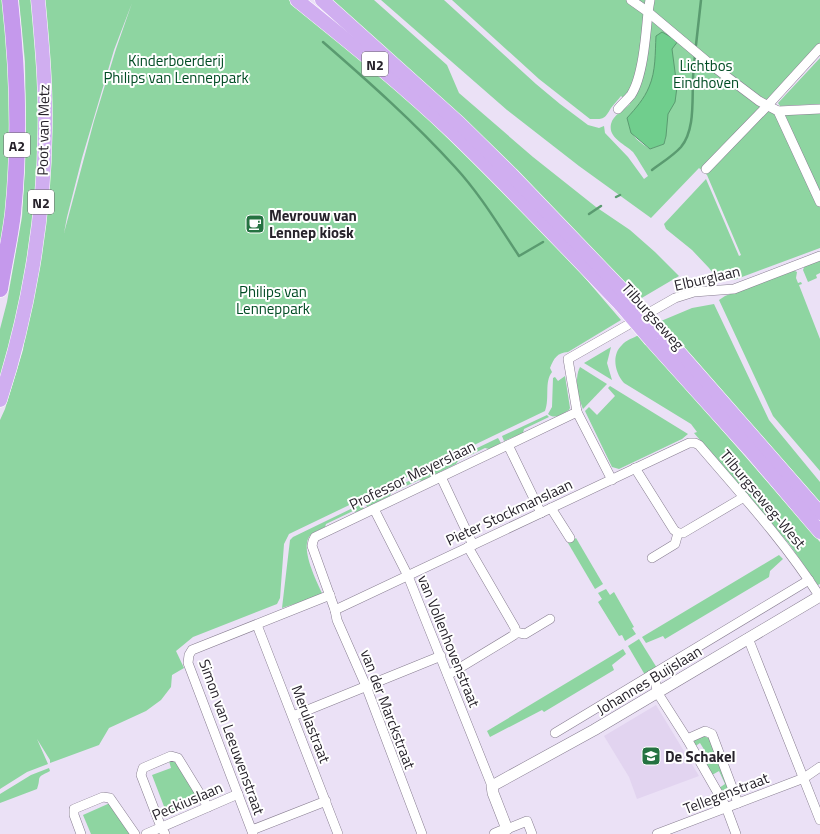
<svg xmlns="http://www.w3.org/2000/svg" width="820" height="834" viewBox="0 0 820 834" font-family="'Titillium Web',sans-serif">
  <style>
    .built { fill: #e2d4f0 }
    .green { fill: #8ed5a1; fill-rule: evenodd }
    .water { fill: #70ce8d; stroke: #5a9b70 }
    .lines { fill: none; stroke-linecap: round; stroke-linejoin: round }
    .stream { stroke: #5a9b70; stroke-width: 2.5 }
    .minor-casing { stroke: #877d90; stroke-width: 10 }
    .tertiary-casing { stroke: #877d90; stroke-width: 12 }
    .trunk-casing { stroke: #fff; stroke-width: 15 }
    .motorway-casing { stroke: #fff; stroke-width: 17 }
    .minor { stroke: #fff; stroke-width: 9 }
    .tertiary { stroke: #fff; stroke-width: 11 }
    .trunk { stroke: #d0aef0; stroke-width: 14 }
    .motorway { stroke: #c599ec; stroke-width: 16 }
    .trunk-bridge-casing { stroke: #fff; stroke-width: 15; stroke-linecap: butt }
    .trunk-bridge { stroke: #d0aef0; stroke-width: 14 }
    .labels { text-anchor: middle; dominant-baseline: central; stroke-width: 4; stroke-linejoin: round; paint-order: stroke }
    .shield { fill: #fff; stroke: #68656b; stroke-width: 1 }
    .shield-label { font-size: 14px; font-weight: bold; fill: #27232b }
    .park-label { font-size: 15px; fill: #004c24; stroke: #fff }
    .street-label { font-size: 15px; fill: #27232b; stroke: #fff }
    .poi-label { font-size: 15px; font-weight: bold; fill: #27232b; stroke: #fff; text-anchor: start }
  </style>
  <rect width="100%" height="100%" fill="#ebe1f6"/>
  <!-- built -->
  <polygon class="built" points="656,705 699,776 637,799 629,777 604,736"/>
  <!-- green -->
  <g class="green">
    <polygon points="0,0 4,0 10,63 11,166 0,254"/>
    <polygon points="19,0 32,0 39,62 40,130 35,219 20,305 0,384 0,329 7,302 22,217 25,168 26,129 25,62"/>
    <path d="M42,0H289L383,77L432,121L549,236L621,320L568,352C557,353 554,358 550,368L552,372C544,382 550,398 545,411L289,534L284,544L280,598L277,604L193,637L176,651L184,668L172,675L171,687L161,700L146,711L109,728L99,745L50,763V760L37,739L48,764L27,772L0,789V420L5,409L23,350L43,220ZM132,3L116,49L94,121L64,233L67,217L82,158L114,50Z"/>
    <polygon points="327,0 374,0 447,65 459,93 533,157 596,207 630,230 655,252 679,276 640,299"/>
    <path d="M381,0H444L536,84L560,104L588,125L599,128L604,126L605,133L628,157L644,179L648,176C643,168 638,159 633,152C625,144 608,138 611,124C613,115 624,110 630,104L621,96C618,100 614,104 611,108C604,120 604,119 590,119L539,79L452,0H820V54L774,103L782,115L820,198V248L734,280H718L709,268L692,250L666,229L664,224L706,179L739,256L741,255L707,175L699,168L651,218L579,166L507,110ZM628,118L666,137L664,144L650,149C636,140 630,135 628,118Z"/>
    <polygon points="820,58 820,104 780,106 778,103"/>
    <polygon points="820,112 820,193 784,113"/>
    <polygon points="820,259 820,273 816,275 817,278 808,282 803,270 805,265"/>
    <polygon points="793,270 797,272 796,278 798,283 801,282 802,284 799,285 820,339 820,471 773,416 719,300 725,296"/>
    <polygon points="714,304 769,420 820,482 820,502 661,321 692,308"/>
    <path d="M639,335L820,542V584L818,585L789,544L694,433L697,432L691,424L624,383C615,373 611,355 622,345C626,340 633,338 639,335Z"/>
    <polygon points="611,347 607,363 612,380 584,363"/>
    <path d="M580,367L607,384L583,409C578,397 574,378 580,367Z"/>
    <path d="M565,376L570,408L569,410C562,414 555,420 548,414L552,407L553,378L555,377L558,381Z"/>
    <polygon points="610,386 688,434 682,439 619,469 612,467 585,411 589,407 597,415 615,396 608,388"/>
    <polygon points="547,415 549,417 524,429 523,433 504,441 502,436"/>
    <polygon points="498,438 501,443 489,449 485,448 458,461 456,464 422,481 419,480 391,493 390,496 367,507 365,502"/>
    <path d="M361,504L364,509L356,512L353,511L326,524L325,527C319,530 312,532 309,537C301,550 316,580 322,593L319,596L282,608L290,540L293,537Z"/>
    <polygon points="576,538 603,584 595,589 568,543"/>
    <polygon points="779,555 783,559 770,571 769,577 665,639 663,636 646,643 642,637"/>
    <polygon points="606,589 610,595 614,592 634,627 632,628 636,634 625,641 622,635 619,636 598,602 602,599 598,593"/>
    <polygon points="639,639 657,668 645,675 628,646"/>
    <polygon points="623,649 626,654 612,665 614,670 544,712 542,710 490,737 487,731"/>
    <polygon points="703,736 709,738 728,787 727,789 724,791 719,788 725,784 719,771 712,775 699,754 705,751 700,743 694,747 693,743 695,739"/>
    <polygon points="172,760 178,763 200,802 162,818 159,812 165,809 152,775 171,768 169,761"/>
    <path d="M49,768L50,771C34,779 42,776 37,789L0,803V794L31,775Z"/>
    <polygon points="110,803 130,834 91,834 83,815"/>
  </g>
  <!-- water -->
  <path class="water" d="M662,32L678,41L672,49L677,87L675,102L668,114L666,136L664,144L650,149L631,133L627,118C636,108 644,99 649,87C656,71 655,53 656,36Z"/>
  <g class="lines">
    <!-- stream -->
    <g class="stream">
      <path d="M323,42C369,82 414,122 455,167C480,194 499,226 519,256L543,242"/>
      <polyline points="696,45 701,0"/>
      <path d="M652,170C661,163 673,156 681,147C695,130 692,101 693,81C693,73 694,64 695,56"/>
      <polyline points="616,197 620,195"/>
      <polyline points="589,214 601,206"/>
    </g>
    <!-- minor casing -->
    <g class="minor-casing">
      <g id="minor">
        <polyline points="650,0 648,12 710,64 759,101 778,111 820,202"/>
        <path d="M618,109C622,104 627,100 631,95C643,77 646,34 648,12L631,0"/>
        <polyline points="778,111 820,109"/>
        <polyline points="706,169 768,105 820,48"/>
        <polyline points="508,445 541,513"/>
        <polyline points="635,468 674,530 678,533"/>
        <polyline points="441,477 473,545"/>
        <polyline points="612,480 577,412 568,359 675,298 694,292 734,289 820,256"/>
        <polyline points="551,508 570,538"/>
        <polyline points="374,509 408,576 492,786"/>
        <polyline points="678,533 683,533 744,497"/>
        <polyline points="468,547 515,628 515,632"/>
        <polyline points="652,558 675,544 678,533"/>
        <path d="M335,610L689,443H695L699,445C741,494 785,542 820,597"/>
        <polyline points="257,625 338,834"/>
        <polyline points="748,638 820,820"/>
        <polyline points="448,675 514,635 515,632 525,634 550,619"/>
        <polyline points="651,675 656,684 657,692 687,739 726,807 736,834"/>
        <polyline points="293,716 441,656"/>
        <polyline points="555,733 809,580"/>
        <polyline points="687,739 705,731 712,734 738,803"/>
        <polyline points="507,829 527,821 532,834"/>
        <polyline points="252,830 326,801"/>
        <polyline points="81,834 74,815 74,809 103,797 110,798 135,834"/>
        <polyline points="146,834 238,794"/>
        <polyline points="165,834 161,827 141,775 143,768 171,756 178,758 208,807"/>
        <polyline points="253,834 188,663 189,655 192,650 330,595"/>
        <polyline points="422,834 366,686 337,620 335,610 312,546 313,541 315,537 577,412"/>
        <polyline points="657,834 804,778 820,767"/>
      </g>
    </g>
    <!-- tertiary casing -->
    <g class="tertiary-casing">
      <polyline id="tertiary" points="495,834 507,829 493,793 492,786 594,730 820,596"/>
    </g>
    <!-- trunk casing -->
    <g class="trunk-casing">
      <g id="trunk">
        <path d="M297,0C349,42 403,85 452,132C510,188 566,247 621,305"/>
        <polyline points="322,0 459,123 511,174 632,300"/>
        <polyline points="663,334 820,513"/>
        <polyline points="651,340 750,450 820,532"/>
        <path d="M0,400C28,315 44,220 45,131C46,87 42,43 38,0"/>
      </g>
    </g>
    <!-- motorway casing -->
    <g class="motorway-casing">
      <path id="motorway" d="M0,289C4,264 10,239 13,213C20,143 18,71 10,0"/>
    </g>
    <!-- minor -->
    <use href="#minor" class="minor"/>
    <!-- tertiary -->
    <use href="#tertiary" class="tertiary"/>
    <!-- trunk -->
    <use href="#trunk" class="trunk"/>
    <!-- motorway -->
    <use href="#motorway" class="motorway"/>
    <!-- trunk-bridge casing -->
    <g class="trunk-bridge-casing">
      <g id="trunk-bridge">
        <polyline points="632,300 663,334"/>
        <polyline points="621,305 651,340"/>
      </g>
    </g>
    <!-- trunk-bridge -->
    <use href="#trunk-bridge" class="trunk-bridge"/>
  </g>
  <!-- icons -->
  <defs>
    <g id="cafe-square" transform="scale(1)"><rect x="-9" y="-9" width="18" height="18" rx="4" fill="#247241" stroke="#fff"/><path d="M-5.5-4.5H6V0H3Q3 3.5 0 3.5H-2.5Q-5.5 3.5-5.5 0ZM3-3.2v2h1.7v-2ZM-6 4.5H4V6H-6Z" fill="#fff"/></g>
    <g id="school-square" transform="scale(1)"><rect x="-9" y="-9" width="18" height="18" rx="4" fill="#247241" stroke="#fff"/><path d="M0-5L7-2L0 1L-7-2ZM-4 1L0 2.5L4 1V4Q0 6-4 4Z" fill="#fff"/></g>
  </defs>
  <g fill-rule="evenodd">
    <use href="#cafe-square" x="255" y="224"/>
    <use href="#school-square" x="651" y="756"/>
  </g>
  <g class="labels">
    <!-- shield labels -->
    <g class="shield">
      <rect x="362" y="52" width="26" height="24" rx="3"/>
      <rect x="4" y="133" width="26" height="24" rx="3"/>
      <rect x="28" y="190" width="26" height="24" rx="3"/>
    </g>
    <g class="shield-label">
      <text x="375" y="64">N2</text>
      <text x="17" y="145">A2</text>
      <text x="41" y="202">N2</text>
    </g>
    <!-- park labels -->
    <g class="park-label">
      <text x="176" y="60">Kinderboerderij<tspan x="176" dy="17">Philips van Lenneppark</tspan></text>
      <text x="706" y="65">Lichtbos<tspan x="706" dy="17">Eindhoven</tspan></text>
      <text x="273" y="291">Philips van<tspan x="273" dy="17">Lenneppark</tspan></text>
    </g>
    <!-- street labels -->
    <g class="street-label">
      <text transform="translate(43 130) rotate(-89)">Poot van Metz</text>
      <text transform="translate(707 278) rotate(-13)">Elburglaan</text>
      <text transform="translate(653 316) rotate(48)">Tilburgseweg</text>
      <text transform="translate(412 475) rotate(-26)">Professor Meyerslaan</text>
      <text transform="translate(763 499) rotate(50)">Tilburgseweg-West</text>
      <text transform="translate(509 512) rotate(-25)">Pieter Stockmanslaan</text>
      <text transform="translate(449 641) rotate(68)">van Vollenhovenstraat</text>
      <text transform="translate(649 680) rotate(-31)">Johannes Buijslaan</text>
      <text transform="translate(388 709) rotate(69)">van der Marckstraat</text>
      <text transform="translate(311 724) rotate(69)">Merulastraat</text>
      <text transform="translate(232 737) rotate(70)">Simon van Leeuwenstraat</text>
      <text transform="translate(726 793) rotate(-21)">Tellegenstraat</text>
      <text transform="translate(187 801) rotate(-23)">Peckiuslaan</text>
    </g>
    <!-- poi labels -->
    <g class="poi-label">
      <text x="269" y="215">Mevrouw van<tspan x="269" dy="17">Lennep kiosk</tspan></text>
      <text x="665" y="756">De Schakel</text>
    </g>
  </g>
</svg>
